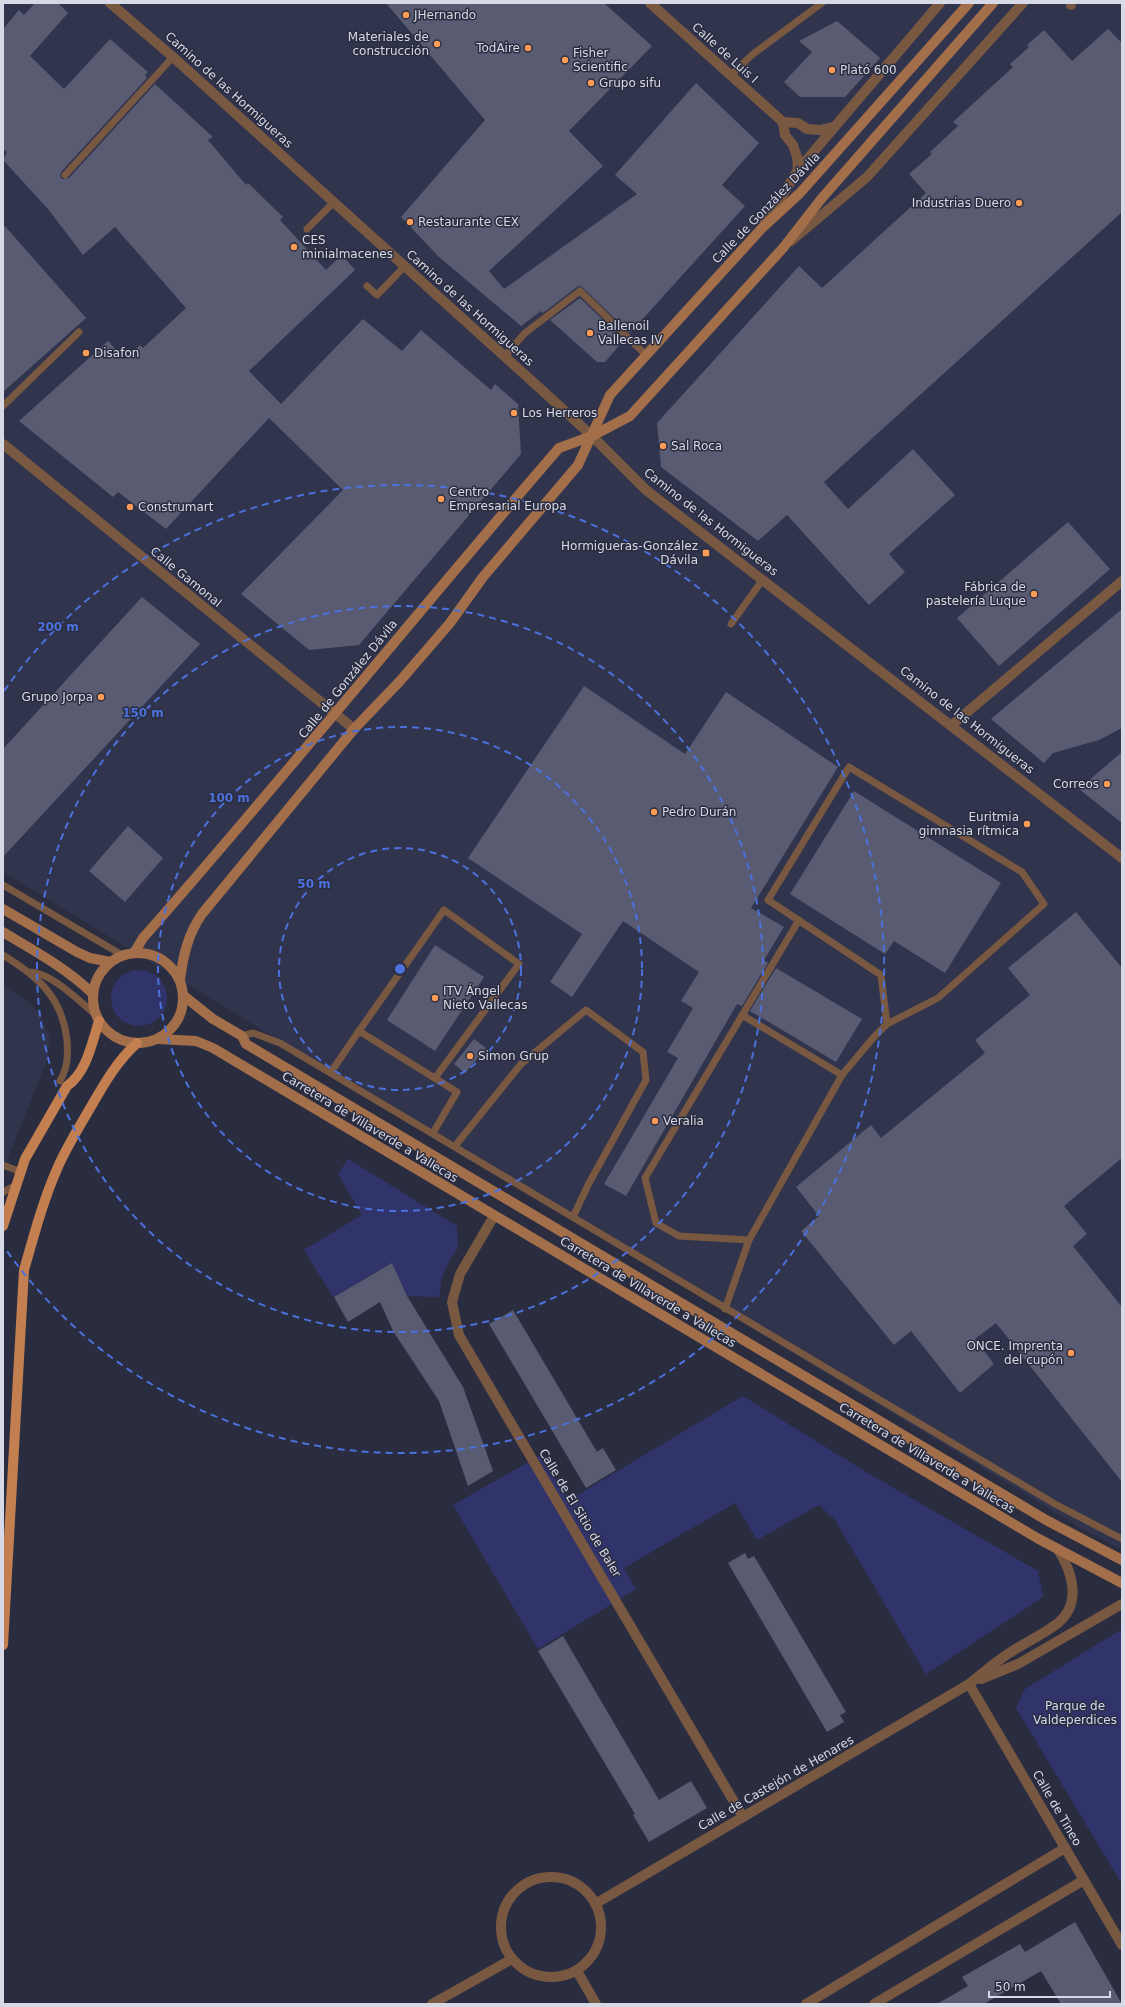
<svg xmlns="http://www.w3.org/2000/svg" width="1125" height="2007" viewBox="0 0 1125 2007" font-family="'DejaVu Sans',sans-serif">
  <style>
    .built { fill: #31344d }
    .green { fill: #31346a }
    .building { fill: #585b71 }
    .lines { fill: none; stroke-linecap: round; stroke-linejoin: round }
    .lane { stroke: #795842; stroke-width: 7 }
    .street { stroke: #795842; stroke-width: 10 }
    .secondary { stroke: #a36e4a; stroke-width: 10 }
    .primary { stroke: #c37f50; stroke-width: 10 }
    .ring { fill: none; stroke: #4c71dc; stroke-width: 2; stroke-dasharray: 7 5 }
    .poi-dot { fill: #fd9c56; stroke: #2a2d40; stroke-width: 1.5 }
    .labels { text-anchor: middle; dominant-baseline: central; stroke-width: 3; stroke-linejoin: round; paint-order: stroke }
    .poi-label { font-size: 12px; fill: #d7d9e6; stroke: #2a2d40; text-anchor: start }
    .street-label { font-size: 12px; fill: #d7d9e6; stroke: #2a2d40 }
    .park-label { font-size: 12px; fill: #d4d8ee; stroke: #2a2d40 }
    .centre { fill: #4c71dc; stroke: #2a2d40; stroke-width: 2 }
    .ring-label { font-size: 12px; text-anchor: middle; font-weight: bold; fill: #4c71dc; stroke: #2a2d40; stroke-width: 3; stroke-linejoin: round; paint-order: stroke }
  </style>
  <rect width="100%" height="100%" fill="#2a2d40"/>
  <!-- built -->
  <g class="built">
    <polygon points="3,3 1122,3 1122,1550 1076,1525 3,872"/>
    <polygon points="3,986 25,999 39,1013 49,1035 48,1057 3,1170"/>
  </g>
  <!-- green -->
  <g class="green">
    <circle cx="139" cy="998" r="28"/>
    <polygon points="348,1159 457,1226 458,1248 449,1261 442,1277 439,1297 407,1296 392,1263 333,1297 304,1250 362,1215 338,1174"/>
    <polygon points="743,1396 871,1475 1038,1571 1043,1597 926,1674 835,1520 819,1505 757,1540 735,1503 624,1568 636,1589 538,1649 453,1505 541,1455 569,1500"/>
    <polygon points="1122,1629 1122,1884 1016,1708 1025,1689"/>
  </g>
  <!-- building -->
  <g class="building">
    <polygon points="35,3 58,3 68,13 30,56 64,89 110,39 148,72 145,75 147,78 61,172 60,176 62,179 69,178 155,84 213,137 208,140 246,185 248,183 283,217 280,220 326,270 342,255 355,270 249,371 281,404 363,319 402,351 421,330 491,390 495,384 518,404 521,454 359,645 309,650 241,594 343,490 269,418 166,529 118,492 113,497 19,421 108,341 125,359 140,345 143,348 186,308 115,227 83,255 48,209 3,160 7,152 3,149 3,29 19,10 24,15"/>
    <polygon points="386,3 604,3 652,46 569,131 603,166 489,271 504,289 637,194 615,175 696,83 759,143 722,185 745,206 630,333 581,286 577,287 543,313 541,311 521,326 439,257 401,217 485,120"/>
    <polygon points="837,21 880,58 845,97 800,97 784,82 812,52 799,41"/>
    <polygon points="1108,29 1122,43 1122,212 824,482 848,509 913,449 955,495 889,554 905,572 869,605 787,515 758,541 661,467 657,423 799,266 822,288 926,193 909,174 932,154 930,152 958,126 953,122 1013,67 1010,64 1029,47 1027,45 1044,30 1072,61"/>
    <polygon points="3,224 86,318 3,392"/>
    <polygon points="580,298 624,340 605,362 597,362 550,320"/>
    <polygon points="1068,522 1110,569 999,666 957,618"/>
    <polygon points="142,597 200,644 3,857 3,749"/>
    <polygon points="1122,609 1122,728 1099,740 1053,753 1044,763 991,719"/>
    <polygon points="584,686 685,754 726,692 838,767 751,908 784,927 764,960 768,963 742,1006 737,1004 626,1196 604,1184 678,1058 667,1052 693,1008 681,1001 699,972 623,921 572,997 550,982 582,934 468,858"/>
    <polygon points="1122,752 1122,823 1079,789"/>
    <polygon points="854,791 1001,883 945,973 894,941 885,954 790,894"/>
    <polygon points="128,826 163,858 125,902 89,871"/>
    <polygon points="1076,912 1122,968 1122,1158 1064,1206 1087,1234 1073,1246 1122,1307 1122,1482 996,1323 975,1339 994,1364 960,1393 911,1331 894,1345 801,1231 819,1216 796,1187 871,1125 881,1138 985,1053 975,1040 1030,995 1008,968"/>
    <polygon points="435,945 484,977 435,1051 387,1020"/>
    <polygon points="776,968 862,1019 836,1062 750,1011"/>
    <polygon points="474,1039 486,1048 465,1073 454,1064"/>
    <polygon points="392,1263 407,1296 463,1387 493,1471 468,1486 439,1401 393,1331 380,1302 348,1322 334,1297"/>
    <polygon points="513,1310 597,1452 603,1448 616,1470 586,1488 489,1324"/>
    <polygon points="745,1553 748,1559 754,1556 846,1712 840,1715 844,1722 827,1732 728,1563"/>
    <polygon points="563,1636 659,1800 691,1781 707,1808 649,1842 633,1815 635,1814 538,1651"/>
    <polygon points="1075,1922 1122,2004 1061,2004 1041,1971 984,2004 937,2004 968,1986 962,1977 1020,1944 1025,1952"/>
  </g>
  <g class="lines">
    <!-- lane -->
    <g class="lane">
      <polyline points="731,75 753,54 822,3"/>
      <polyline points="65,175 173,57"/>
      <polyline points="307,229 334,202"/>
      <polyline points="367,286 377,295 405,266"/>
      <polyline points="504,357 525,333 580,291 646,355"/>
      <polyline points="3,406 79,332"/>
      <polyline points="731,624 763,579"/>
      <polyline points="3,885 122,955"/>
      <path d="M3,955C37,976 62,996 67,1040C68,1055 68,1067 60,1081"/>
      <path d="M30,972C52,973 79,1001 96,1015"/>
      <polyline points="742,1015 842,1075"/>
      <polyline points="242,1036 253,1033 280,1043 1055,1504 1122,1539"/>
      <polyline points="331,1072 359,1031"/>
      <polyline points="433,1133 457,1092 359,1031 444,910 519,964 435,1078"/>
      <polyline points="455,1146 521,1064 586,1010 643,1052 646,1080 588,1185 573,1217"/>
      <polyline points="3,1165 21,1172"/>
      <polyline points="3,1192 15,1186"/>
      <polyline points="749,1240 679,1236 656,1223 645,1178 799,920"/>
      <polyline points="725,1309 749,1240 842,1075 873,1038 887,1024 938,998 1044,904 1022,872 849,767 768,900 881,975 887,1024"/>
    </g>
    <!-- street -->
    <g class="street">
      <polyline points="110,3 173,57 544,392 592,436 646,490 1122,858"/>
      <polyline points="650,3 783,122 798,123 807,129 820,130 833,127"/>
      <polyline points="1071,3 1071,5"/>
      <polyline points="798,170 940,3"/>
      <polyline points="765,223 798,170 797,157 793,145 785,135 783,122"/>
      <polyline points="791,241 867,177 1023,3"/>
      <polyline points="3,444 354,729"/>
      <polyline points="952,725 1122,581"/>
      <polyline points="494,1216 460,1274 452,1302 459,1335 743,1817"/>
      <polyline points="981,1679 1018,1664 1122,1604"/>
      <polyline points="969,1684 1122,1945"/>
      <circle cx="551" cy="1927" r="50"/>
      <path d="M595,1904L969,1684C983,1673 996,1661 1011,1652C1026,1642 1044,1634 1058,1623C1082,1603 1072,1572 1059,1551"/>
      <polyline points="577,1971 596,2004"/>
      <polyline points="432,2004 512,1959"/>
      <polyline points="806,2004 1065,1848"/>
      <polyline points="874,2004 1084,1880"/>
    </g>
    <!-- secondary -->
    <g class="secondary">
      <polyline points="3,909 77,952 90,958 110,962"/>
      <path d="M3,932C34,951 67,968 93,994"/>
      <circle cx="138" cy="998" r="45"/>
      <path d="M134,953L143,938C285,777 419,610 559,448L592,436L630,416L783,248L822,198L993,3"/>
      <path d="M180,980C183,956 188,934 202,914L354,729L400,681L450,623L483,577L578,465L610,395L762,228L800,193L969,3"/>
      <polyline points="184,996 213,1019 242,1036 246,1044 1046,1520 1122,1560"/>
      <polyline points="158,1039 196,1041 213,1048 1037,1538 1122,1583"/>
    </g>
    <!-- primary -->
    <g class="primary">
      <path d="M3,1226L25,1159L67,1086C87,1072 92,1042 99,1021"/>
      <path d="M3,1645L24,1270C34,1235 43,1201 57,1169C66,1148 78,1129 89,1110C103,1086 116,1062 137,1043"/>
    </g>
  </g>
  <!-- distance rings -->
  <g class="ring">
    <circle cx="400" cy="969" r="121"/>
    <circle cx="400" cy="969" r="242"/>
    <circle cx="400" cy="969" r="363"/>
    <path d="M4 691A484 484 0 1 1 4 1247"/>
  </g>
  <!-- markers -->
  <g class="poi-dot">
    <circle cx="406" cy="15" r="4"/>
    <circle cx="437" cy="44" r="4"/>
    <circle cx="528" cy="48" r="4"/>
    <circle cx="565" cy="60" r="4"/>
    <circle cx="832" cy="70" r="4"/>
    <circle cx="591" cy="83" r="4"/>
    <circle cx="1019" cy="203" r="4"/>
    <circle cx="410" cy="222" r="4"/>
    <circle cx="294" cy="247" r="4"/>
    <circle cx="590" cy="333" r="4"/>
    <circle cx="86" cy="353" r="4"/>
    <circle cx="514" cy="413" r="4"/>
    <circle cx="663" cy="446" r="4"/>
    <circle cx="441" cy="499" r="4"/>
    <circle cx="130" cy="507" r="4"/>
    <rect x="702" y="549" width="8" height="8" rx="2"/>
    <circle cx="1034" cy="594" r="4"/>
    <circle cx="101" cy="697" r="4"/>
    <circle cx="1107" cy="784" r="4"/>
    <circle cx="654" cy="812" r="4"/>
    <circle cx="1027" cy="824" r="4"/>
    <circle cx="435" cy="998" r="4"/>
    <circle cx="470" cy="1056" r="4"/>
    <circle cx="655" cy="1121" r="4"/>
    <circle cx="1071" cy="1353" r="4"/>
  </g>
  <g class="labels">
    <!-- poi labels -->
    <g class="poi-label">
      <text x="414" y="15">JHernando</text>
      <text x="429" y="37" text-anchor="end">Materiales de<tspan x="429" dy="14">construcción</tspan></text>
      <text x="520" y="48" text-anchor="end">TodAire</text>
      <text x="573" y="53">Fisher<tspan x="573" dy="14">Scientific</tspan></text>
      <text x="840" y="70">Plató 600</text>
      <text x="599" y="83">Grupo sifu</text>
      <text x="1011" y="203" text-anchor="end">Industrias Duero</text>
      <text x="418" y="222">Restaurante CEX</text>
      <text x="302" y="240">CES<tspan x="302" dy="14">minialmacenes</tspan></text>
      <text x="598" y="326">Ballenoil<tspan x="598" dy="14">Vallecas IV</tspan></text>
      <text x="94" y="353">Disafon</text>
      <text x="522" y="413">Los Herreros</text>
      <text x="671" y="446">Sal Roca</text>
      <text x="449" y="492">Centro<tspan x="449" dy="14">Empresarial Europa</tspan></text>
      <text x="138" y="507">Construmart</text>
      <text x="698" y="546" text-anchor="end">Hormigueras-González<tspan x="698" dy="14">Dávila</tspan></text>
      <text x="1026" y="587" text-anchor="end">Fábrica de<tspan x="1026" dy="14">pastelería Luque</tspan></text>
      <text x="93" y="697" text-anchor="end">Grupo Jorpa</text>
      <text x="1099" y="784" text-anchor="end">Correos</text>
      <text x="662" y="812">Pedro Durán</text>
      <text x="1019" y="817" text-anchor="end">Euritmia<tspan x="1019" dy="14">gimnasia rítmica</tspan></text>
      <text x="443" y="991">ITV Ángel<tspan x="443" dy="14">Nieto Vallecas</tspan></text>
      <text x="478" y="1056">Simon Grup</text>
      <text x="663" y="1121">Veralia</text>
      <text x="1063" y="1346" text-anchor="end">ONCE. Imprenta<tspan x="1063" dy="14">del cupón</tspan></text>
    </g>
    <!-- street labels -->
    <g class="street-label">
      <text transform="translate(725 53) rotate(42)">Calle de Luis I</text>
      <text transform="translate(229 90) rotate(42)">Camino de las Hormigueras</text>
      <text transform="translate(766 208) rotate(-46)">Calle de González Dávila</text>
      <text transform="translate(470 308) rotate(42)">Camino de las Hormigueras</text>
      <text transform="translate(711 522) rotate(38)">Camino de las Hormigueras</text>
      <text transform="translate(186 577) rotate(39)">Calle Gamonal</text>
      <text transform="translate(348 679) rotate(-51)">Calle de González Dávila</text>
      <text transform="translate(967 720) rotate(38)">Camino de las Hormigueras</text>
      <text transform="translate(370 1127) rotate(31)">Carretera de Villaverde a Vallecas</text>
      <text transform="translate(648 1292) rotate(31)">Carretera de Villaverde a Vallecas</text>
      <text transform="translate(927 1458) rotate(31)">Carretera de Villaverde a Vallecas</text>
      <text transform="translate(580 1513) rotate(59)">Calle de El Sitio de Baler</text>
      <text transform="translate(776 1783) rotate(-30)">Calle de Castejón de Henares</text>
      <text transform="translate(1057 1808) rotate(60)">Calle de Tineo</text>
    </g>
    <!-- park labels -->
    <g class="park-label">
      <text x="1075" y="1706">Parque de<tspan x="1075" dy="14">Valdeperdices</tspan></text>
    </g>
  </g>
  <circle cx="400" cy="969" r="6" class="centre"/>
  <g class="ring-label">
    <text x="58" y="631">200 m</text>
    <text x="143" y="717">150 m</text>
    <text x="229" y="802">100 m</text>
    <text x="314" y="888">50 m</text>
  </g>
  <!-- border -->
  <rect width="1125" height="2007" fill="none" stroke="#d7d9e6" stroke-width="8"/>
  <!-- scale -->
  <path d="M989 1991v6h121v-6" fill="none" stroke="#d7d9e6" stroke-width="2"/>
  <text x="995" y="1991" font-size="12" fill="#d7d9e6" stroke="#2a2d40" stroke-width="3" paint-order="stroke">50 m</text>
</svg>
